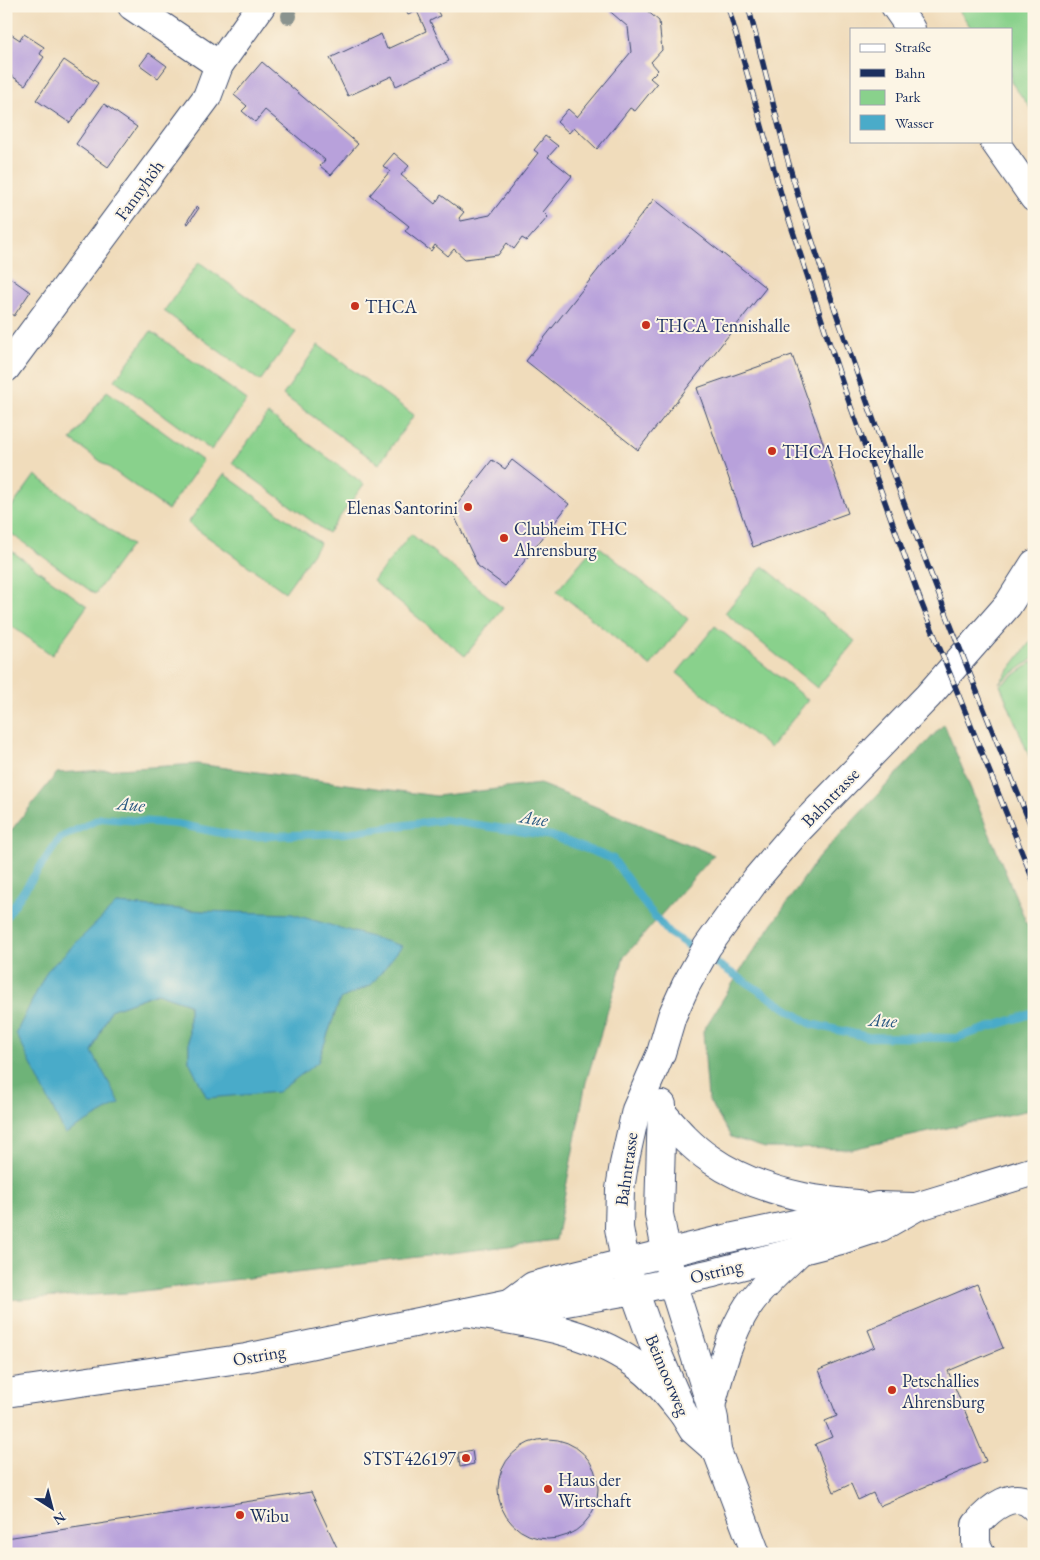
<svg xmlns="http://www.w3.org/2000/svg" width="1040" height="1560" viewBox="0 0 1040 1560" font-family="'EB Garamond',serif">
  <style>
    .green { fill: #89d18c; stroke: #528075 }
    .forest { fill: #6eb378; stroke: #44716b; fill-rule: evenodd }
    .water { fill: #4aabc9; stroke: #326d94 }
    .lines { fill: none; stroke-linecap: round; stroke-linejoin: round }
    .stream { stroke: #4aabc9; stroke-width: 8 }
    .building { fill: #b8a1db }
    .street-casing { stroke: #3b496c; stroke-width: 30 }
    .secondary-casing { stroke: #3b496c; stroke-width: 30 }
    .primary-casing { stroke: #3b496c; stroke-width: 30 }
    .street { stroke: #fff; stroke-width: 28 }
    .secondary { stroke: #fff; stroke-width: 28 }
    .primary { stroke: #fff; stroke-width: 28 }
    .rail-casing { stroke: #1b2f5e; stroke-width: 5.5 }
    .rail { stroke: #fcf5e5; stroke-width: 4; stroke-dasharray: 11; stroke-linecap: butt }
    .tree { fill: #8a938e }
    .poi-dot { fill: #c8321e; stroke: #fcf5e5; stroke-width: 2 }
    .labels { text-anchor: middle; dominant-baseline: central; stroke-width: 4; stroke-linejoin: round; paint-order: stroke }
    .street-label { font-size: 18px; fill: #1b2f5e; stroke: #fcf5e5 }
    .poi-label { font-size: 18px; fill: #1b2f5e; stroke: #fcf5e5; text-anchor: start }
    .water-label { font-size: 19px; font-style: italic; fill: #2b5a83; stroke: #fcf5e5 }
  </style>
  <rect width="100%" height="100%" fill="#fcf5e5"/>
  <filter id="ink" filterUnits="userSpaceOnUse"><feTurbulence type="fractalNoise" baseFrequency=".02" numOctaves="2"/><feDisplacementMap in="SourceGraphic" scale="10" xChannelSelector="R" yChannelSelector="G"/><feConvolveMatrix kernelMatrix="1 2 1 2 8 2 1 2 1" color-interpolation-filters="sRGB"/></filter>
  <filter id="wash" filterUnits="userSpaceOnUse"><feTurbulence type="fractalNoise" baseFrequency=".0096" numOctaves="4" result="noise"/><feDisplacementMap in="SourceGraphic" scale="20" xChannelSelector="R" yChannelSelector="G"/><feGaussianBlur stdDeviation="1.12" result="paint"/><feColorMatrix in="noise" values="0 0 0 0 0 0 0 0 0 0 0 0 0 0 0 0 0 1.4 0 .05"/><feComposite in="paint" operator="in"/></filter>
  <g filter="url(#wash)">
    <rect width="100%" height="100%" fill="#f0dcbb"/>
    <!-- green -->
    <g class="green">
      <polygon points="956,6 1034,6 1034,113 1011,82 1011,29 972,29"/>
      <polygon points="199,262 296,332 260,381 164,311"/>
      <polygon points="151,331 247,400 211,450 115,380"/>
      <polygon points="318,345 414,415 379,464 283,395"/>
      <polygon points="107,391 203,461 168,510 71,440"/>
      <polygon points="268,414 364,484 328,533 232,463"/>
      <polygon points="224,474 320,543 285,592 188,523"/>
      <polygon points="35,475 131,545 95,594 6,530 6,515"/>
      <polygon points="411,534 503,608 465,656 373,581"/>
      <polygon points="596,544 688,619 650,666 557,591"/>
      <polygon points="6,547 87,606 52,655 6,622"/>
      <polygon points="763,566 855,641 817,688 725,613"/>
      <polygon points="715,626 808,700 770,748 677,673"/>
      <polygon points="1034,637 1034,658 999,683"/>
      <polygon points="1034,661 1034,768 1000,685"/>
    </g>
    <!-- forest -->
    <g class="forest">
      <polygon points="944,724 1034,941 1034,1109 852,1149 765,1148 731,1137 708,1099 703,1031 746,962 818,858"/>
      <path d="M197,764L436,796L540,784L714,855L624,957L586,1082L556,1240L127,1293L6,1300V837L57,773ZM116,904L203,911L371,985L340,999L318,1062L189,1061V1004L157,993L110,1010L92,1052L65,1134L46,1092Z"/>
    </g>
    <!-- water -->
    <polygon class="water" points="116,904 203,911 292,914 402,946 371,985 340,999 318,1062 278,1092 207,1098 189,1061 189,1004 157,993 110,1010 92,1052 120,1103 65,1134 16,1033 47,971"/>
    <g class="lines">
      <!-- stream -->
      <polyline class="stream" points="6,917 60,838 101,818 177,824 241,837 345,833 444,820 552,836 613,859 647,907 669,933 811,1024 868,1037 956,1038 1034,1013"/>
    </g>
    <g id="blocks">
      <!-- building -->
      <g class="building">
        <polygon points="404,6 435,6 440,16 430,21 449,61 396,86 392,76 348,96 330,58 381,34 387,49 426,31 417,11 408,15"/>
        <polygon points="606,6 647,6 645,9 659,21 662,50 651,62 658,70 650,78 657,84 635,111 630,108 597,149 574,127 569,133 557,122 568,109 577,117 631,52 628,27 605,7"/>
        <polygon points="6,31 20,40 24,34 44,47 40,54 44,57 25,85 6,72"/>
        <polygon points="149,53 167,66 158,78 140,65"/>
        <polygon points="64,60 98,83 70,123 36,100"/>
        <polygon points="262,62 358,144 331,175 320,166 325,160 265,110 255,122 242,111 247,106 234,95"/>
        <polygon points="104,104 137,127 108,167 76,144"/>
        <polygon points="545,136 558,146 548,157 572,176 543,212 548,217 527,241 522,238 514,249 507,243 498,255 465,259 454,249 448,256 435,245 431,251 405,231 409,226 370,195 390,171 383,166 394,153 409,166 401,175 435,204 441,195 464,212 459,218 461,221 490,215 538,153 534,150"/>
        <polygon points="654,199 766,288 638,450 526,361"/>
        <polygon points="197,206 199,208 188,224 186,223"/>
        <polygon points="6,275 30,292 14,316 6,311"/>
        <polygon points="792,355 848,513 753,547 697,388"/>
        <polygon points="492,460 505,469 512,460 569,504 505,586 478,566 452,511"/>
        <polygon points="977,1284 1003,1348 948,1371 986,1461 879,1506 873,1493 858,1500 851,1484 834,1492 815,1444 832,1437 825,1421 837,1416 819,1370 875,1347 868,1330"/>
        <circle cx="548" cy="1489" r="50"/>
        <polygon points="472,1450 474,1464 460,1467 458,1453"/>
        <polygon points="311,1492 340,1554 6,1554 6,1538"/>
      </g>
    </g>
  </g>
  <g filter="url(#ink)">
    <use href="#blocks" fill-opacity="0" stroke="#3b496c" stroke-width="1"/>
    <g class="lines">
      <!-- street casing -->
      <g class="street-casing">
        <g id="street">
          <polyline points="132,6 219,65"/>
          <polyline points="6,368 207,97 219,65 261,6"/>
          <path d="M981,1554L976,1544V1525C989,1509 1015,1487 1034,1507"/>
        </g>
      </g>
      <!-- secondary casing -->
      <g class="secondary-casing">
        <g id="secondary">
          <polyline points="672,1282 711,1406 714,1419 717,1451 756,1554"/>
          <polyline points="634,1290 653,1343 684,1415 693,1430 717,1451"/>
          <path d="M465,1312C528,1323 590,1329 642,1369C659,1382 671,1399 684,1415"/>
          <path d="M711,1406C720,1372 729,1335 748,1306C762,1285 783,1268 801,1250"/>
        </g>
      </g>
      <!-- primary casing -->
      <g class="primary-casing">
        <g id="primary">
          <polyline points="895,6 911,29"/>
          <polyline points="994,141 1034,198"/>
          <polyline points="662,1105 659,1214 670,1271"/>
          <path d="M663,1114C677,1130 692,1147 710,1159C737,1178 771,1190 803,1197C821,1201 839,1202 857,1204"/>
          <polyline points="634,1290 625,1262 619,1228 620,1189 624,1164 636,1110 661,1053 672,1016 686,985 707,947 757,878 798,830 928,696 1008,605 1034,564"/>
          <polyline points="510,1303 533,1286 579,1274 720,1240 878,1206 914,1207"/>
          <polyline points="6,1393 246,1358 510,1303 538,1307 634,1290 713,1273 841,1240 881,1227 916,1207 1034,1171"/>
        </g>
      </g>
      <!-- street -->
      <use href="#street" class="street"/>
      <!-- secondary -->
      <use href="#secondary" class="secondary"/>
      <!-- primary -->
      <use href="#primary" class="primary"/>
      <!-- rail casing -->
      <g class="rail-casing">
        <g id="rail">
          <polyline points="728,6 783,201 844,388 921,602 1034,882"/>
          <path d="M748,6C766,71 780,138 800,202C867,416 949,625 1034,833"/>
        </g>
      </g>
      <!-- rail -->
      <use href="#rail" class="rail"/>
    </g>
    <!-- trees -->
    <circle class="tree" cx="289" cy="16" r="8"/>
  </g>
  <!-- markers -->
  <g class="poi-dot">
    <circle cx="355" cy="306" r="5"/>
    <circle cx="646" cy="325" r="5"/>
    <circle cx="772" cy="451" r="5"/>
    <circle cx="468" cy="507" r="5"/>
    <circle cx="504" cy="538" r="5"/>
    <circle cx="892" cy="1390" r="5"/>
    <circle cx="466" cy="1458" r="5"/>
    <circle cx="548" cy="1489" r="5"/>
    <circle cx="240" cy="1515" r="5"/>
  </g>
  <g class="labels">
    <!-- street labels -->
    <g class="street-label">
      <text transform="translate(139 190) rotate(-54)">Fannyhöh</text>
      <text transform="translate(830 797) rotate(-46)">Bahntrasse</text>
      <text transform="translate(626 1169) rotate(-82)">Bahntrasse</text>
      <text transform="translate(716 1271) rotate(-14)">Ostring</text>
      <text transform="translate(259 1355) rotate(-10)">Ostring</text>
      <text transform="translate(668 1375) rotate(67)">Beimoorweg</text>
    </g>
    <!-- poi labels -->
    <g class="poi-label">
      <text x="365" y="306">THCA</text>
      <text x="656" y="325">THCA Tennishalle</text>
      <text x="782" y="451">THCA Hockeyhalle</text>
      <text x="458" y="507" text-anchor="end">Elenas Santorini</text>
      <text x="514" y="528">Clubheim THC<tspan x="514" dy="21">Ahrensburg</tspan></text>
      <text x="902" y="1380">Petschallies<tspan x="902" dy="21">Ahrensburg</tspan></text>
      <text x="456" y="1458" text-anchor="end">STST426197</text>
      <text x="558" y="1479">Haus der<tspan x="558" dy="21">Wirtschaft</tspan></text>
      <text x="250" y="1515">Wibu</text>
    </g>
    <!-- water labels -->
    <g class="water-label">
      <text transform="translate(131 804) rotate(5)">Aue</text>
      <text transform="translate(534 818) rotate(9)">Aue</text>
      <text transform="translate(883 1020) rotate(3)">Aue</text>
    </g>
  </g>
  <!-- margin -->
  <rect width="1040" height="1560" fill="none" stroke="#fcf5e5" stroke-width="25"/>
  <!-- legend -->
  <rect x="850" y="28" width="162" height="115" fill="#fcf5e5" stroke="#a2a6af"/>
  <rect x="860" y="44" width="25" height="8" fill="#ffffff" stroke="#a2a6af"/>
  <text x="895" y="52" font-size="15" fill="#1b2f5e">Straße</text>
  <rect x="860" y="69" width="25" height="8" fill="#1b2f5e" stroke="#a2a6af"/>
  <text x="895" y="78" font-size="15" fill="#1b2f5e">Bahn</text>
  <rect x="860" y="90" width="25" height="15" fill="#89d18c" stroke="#a2a6af"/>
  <text x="895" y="102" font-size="15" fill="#1b2f5e">Park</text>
  <rect x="860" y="115" width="25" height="15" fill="#4aabc9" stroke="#a2a6af"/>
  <text x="895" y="128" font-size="15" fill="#1b2f5e">Wasser</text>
  <!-- north arrow -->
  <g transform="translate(52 1508) rotate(144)" stroke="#fcf5e5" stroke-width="4" paint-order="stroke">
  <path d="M0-4L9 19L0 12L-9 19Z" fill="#1b2f5e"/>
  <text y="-8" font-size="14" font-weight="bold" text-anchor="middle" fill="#1b2f5e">N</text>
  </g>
</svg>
